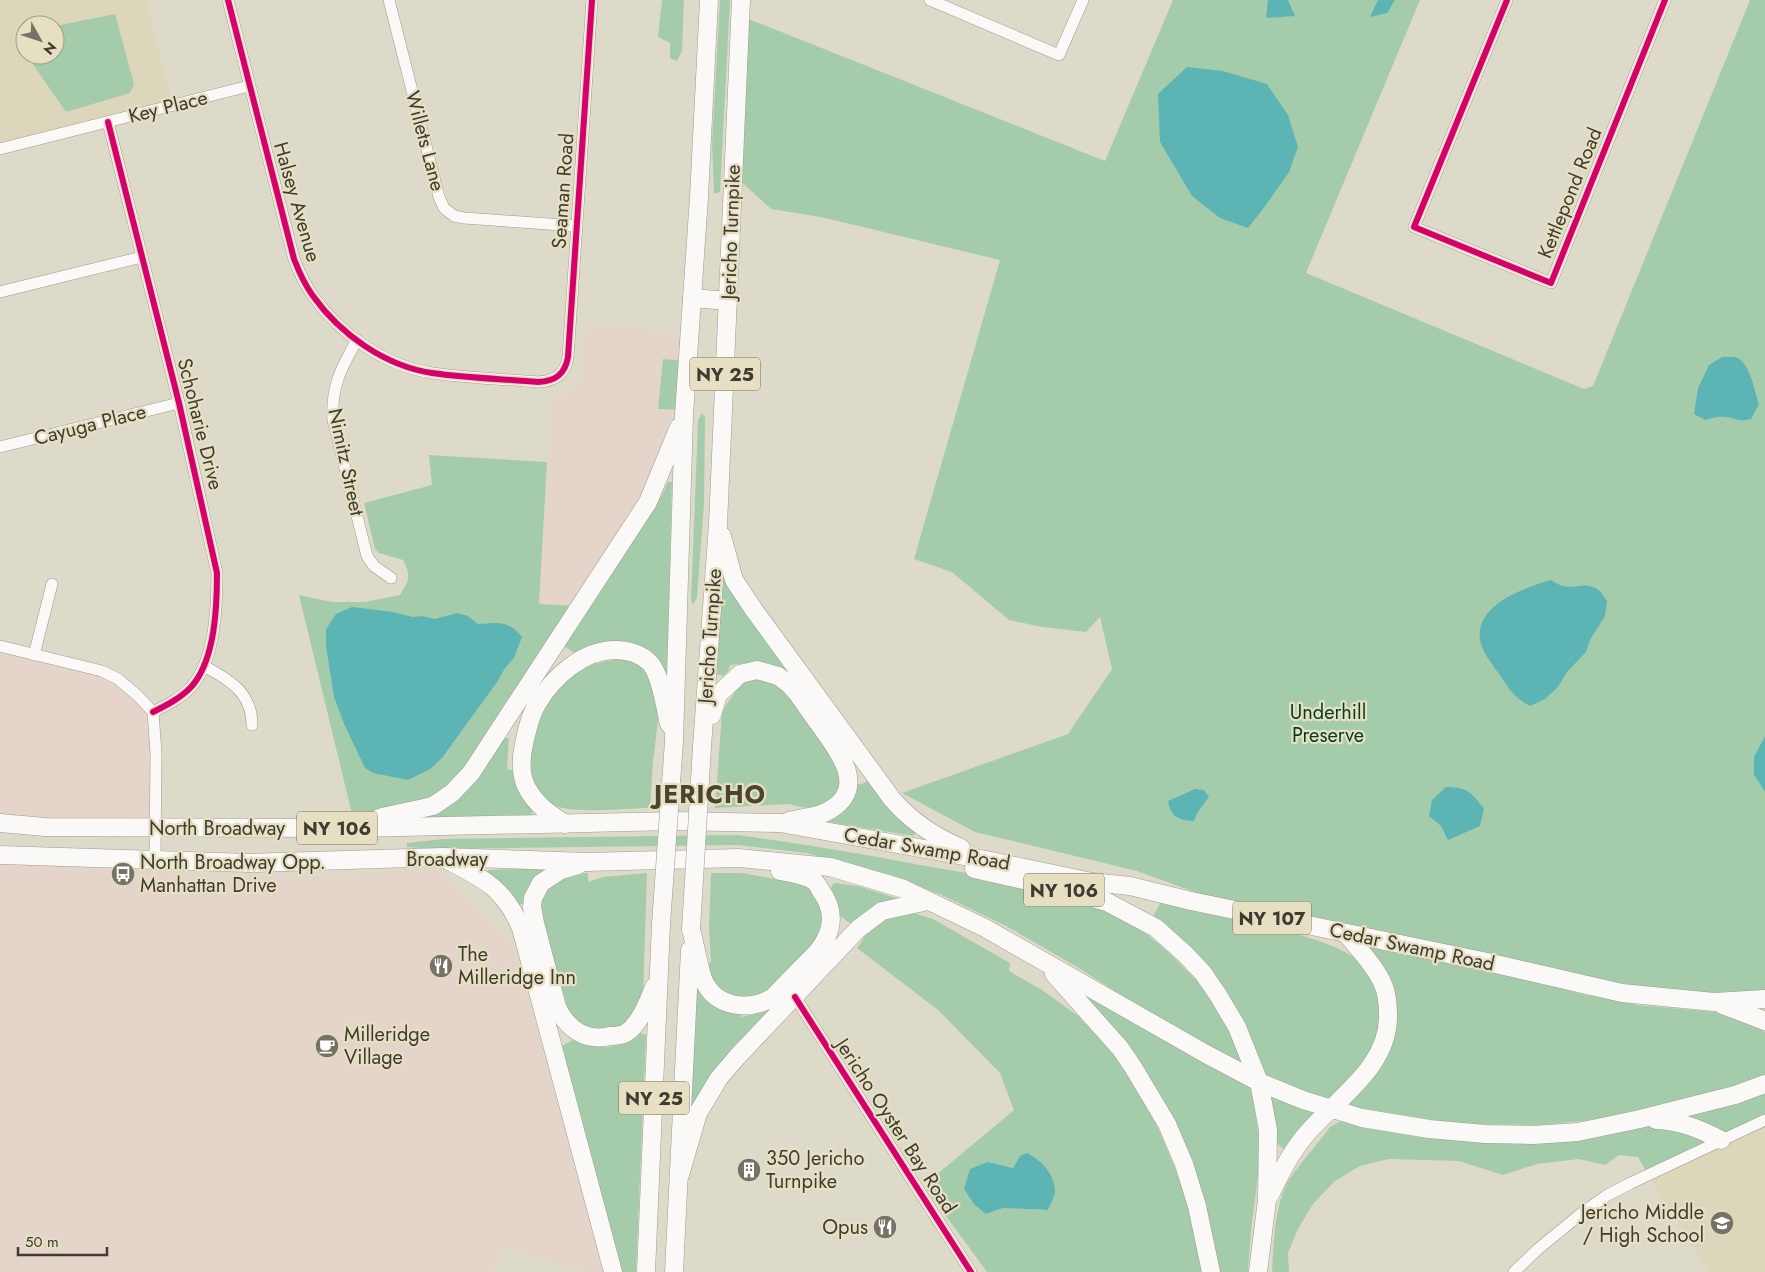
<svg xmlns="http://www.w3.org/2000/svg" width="1765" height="1272" viewBox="0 0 1765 1272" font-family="Jost,sans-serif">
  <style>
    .commercial { fill: #e4d4c9 }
    .built { fill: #dcd6ba; fill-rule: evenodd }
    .green { fill: #a5ccaa; fill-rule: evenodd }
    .water { fill: #5cb4b5 }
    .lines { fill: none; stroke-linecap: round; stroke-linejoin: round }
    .street-casing { stroke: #9e9b8f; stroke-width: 12 }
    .primary-casing { stroke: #9e9b8f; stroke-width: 19 }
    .street { stroke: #faf9f7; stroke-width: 11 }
    .primary { stroke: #faf9f7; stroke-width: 18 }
    .primary-bridge-casing { stroke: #9e9b8f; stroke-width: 19; stroke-linecap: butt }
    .primary-bridge { stroke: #faf9f7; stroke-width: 18 }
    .cycleway-casing { stroke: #e6dfc2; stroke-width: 9 }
    .cycleway { stroke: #d6006c; stroke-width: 6 }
    .labels { text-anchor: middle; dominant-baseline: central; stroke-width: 4.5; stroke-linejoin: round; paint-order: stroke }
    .shield { fill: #e6dfc2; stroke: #706d5c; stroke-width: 1 }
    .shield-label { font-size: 19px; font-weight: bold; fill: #3e3c30 }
    .street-label { font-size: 20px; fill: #3e3c30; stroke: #e6dfc2 }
    .park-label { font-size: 20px; fill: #003e1e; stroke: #e6dfc2 }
    .poi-label { font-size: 20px; fill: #3e3c30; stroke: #e6dfc2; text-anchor: start }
    .district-label { font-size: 25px; font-weight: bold; letter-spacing: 1px; fill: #4a452b; stroke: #e6dfc2 }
  </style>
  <rect width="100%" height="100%" fill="#dedaca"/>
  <!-- commercial -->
  <g class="commercial">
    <polygon points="586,325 681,332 669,432 648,489 580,606 539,604 551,398 569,393 578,384 582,371"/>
    <polygon points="0,651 95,674 114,684 135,702 146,716 149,736 150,819 69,820 0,817"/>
    <polygon points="0,855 66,858 211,877 309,877 439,868 512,946 565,1130 603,1272 586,1272 503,1247 493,1272 0,1272"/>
  </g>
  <!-- built -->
  <g class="built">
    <path d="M0,0H146L172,104L0,147ZM25,25H55V55H25Z"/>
    <polygon points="1765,1120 1765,1272 1709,1272 1648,1175"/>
  </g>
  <!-- green -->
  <g class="green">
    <polygon points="662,0 684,0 682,51 677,61 670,58 670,43 658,37"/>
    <polygon points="720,0 730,0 720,192 714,194 712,144"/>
    <polygon points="1173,0 1420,0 1306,273 1584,389 1593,386 1750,0 1765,0 1765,736 1760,747 1754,775 1765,792 1765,991 1733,993 1677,992 1605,981 1200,894 1137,871 975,832 902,793 1068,734 1112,669 1100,617 1086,632 1042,627 1009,620 952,572 914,559 1000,260 821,217 771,209 733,174 741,16 1105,161"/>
    <polygon points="115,14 134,84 130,93 66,112 32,63 36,55 55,55 55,26"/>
    <polygon points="663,359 688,361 684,410 658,409"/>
    <polygon points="702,413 705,417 704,504 697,597 693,605 691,600 698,420"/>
    <path d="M429,455L547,462L539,604L574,606L464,770C454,781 444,794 430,801C408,814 377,812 352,814L299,595L332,602H365L400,595C410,579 411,576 403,560L379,553L375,549L364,503L432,485Z"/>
    <path d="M668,482H672L667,675H662C655,666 648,655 640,647C625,633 592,648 577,655L564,646L662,495Z"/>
    <path d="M720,561L796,678C769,662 761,661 730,665L728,672L723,676L718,674L715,677Z"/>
    <path d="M631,658L649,670L660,704L653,762L650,808C627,808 570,815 551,804C514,780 533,719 556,691C562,684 572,677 580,671C594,662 614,659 631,658Z"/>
    <polygon points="757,679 774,682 787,692 841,767 843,781 835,802 811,809 788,804 715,808 722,714 726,705 734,694 732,691 739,682"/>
    <polygon points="502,738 509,738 507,769 516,771 533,808 532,815 422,818 422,815"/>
    <polygon points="869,780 915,831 914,836 828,822 828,817 856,784 862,784"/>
    <path d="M737,835C798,843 859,853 920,865C963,873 1013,877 1050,903L1052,891C1107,906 1148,928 1187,971C1194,978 1202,985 1208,993C1222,1014 1233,1037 1244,1060L1238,1063L1146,1011L1077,967L1008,927L944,896L891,875L806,853L738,845L434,849L407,847V843L443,839Z"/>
    <polygon points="549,868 526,904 521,904 519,906 487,875 488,870"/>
    <polygon points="588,873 588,882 603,877 647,873 643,999 625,1026 605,1032 585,1028 570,1016 539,912 543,890 568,874"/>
    <polygon points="711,873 743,873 775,879 792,878 805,883 817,895 825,913 819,940 767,994 752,1001 721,994 706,970 711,961 709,927"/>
    <polygon points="834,883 858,886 902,900 854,926 840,916 838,905 830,889"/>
    <path d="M1160,903C1203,910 1245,919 1287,931C1310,938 1333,944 1354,957C1377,973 1387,1014 1379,1040C1373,1061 1344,1085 1329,1101L1263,1076L1242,1019L1153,917Z"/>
    <path d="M913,913L933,919L1010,963L1009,971L1042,990L1078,1016L1110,1049L1145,1098L1166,1147L1193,1212L1206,1272H987L927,1190L929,1181L1014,1110L1000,1073L938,1010L857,948L868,932L880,920ZM1020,1156L1048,1210L1003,1208L986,1214L988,1162L1013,1168Z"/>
    <polygon points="1368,946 1534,980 1581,994 1638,1005 1715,1012 1743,1019 1765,1032 1765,1076 1743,1084 1616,1118 1539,1125 1467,1124 1401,1116 1346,1106 1376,1074 1393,1042 1397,1005 1384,968"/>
    <polygon points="696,983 741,1014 742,1017 775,1009 698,1106 692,1105 692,1060"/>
    <polygon points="1092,996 1253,1086 1258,1132 1258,1174 1251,1231 1248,1272 1219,1272 1132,1051 1109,1022 1088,999"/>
    <path d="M640,1033L646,1035L636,1272H619L560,1047L575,1039C602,1052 616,1049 640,1033Z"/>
    <polygon points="1765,1090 1765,1114 1723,1134 1688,1117"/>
    <path d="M1267,1093L1317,1112L1289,1145L1283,1149C1268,1137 1269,1111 1267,1093Z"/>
    <path d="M1350,1120L1443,1133L1639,1120L1718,1140L1647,1173L1638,1157L1619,1155L1605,1165L1579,1159L1537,1164L1503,1175L1459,1161L1389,1159L1360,1166L1335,1181L1313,1204L1298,1229L1288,1253L1289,1272H1272C1274,1244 1274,1205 1289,1180C1301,1162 1317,1145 1330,1127L1339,1122Z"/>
  </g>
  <!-- water -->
  <g class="water">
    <polygon points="1268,0 1288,0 1295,16 1266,18"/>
    <polygon points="1378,0 1395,0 1387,13 1370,17"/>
    <polygon points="1187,67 1223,71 1267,84 1288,115 1298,147 1289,172 1266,205 1248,228 1220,218 1192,196 1160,142 1158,94"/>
    <path d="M1722,357C1726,357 1731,357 1735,357C1750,361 1754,390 1759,404L1751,419C1736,422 1739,419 1726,417C1719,416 1712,418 1705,420L1694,414L1698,388L1709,365Z"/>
    <path d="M1551,580C1572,595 1580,579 1597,589C1601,591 1604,597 1607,601L1605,616L1590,640L1586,652L1567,672L1558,687L1545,699L1530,706C1511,696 1509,687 1496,670C1490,661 1482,651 1480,640C1475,604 1524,588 1551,580Z"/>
    <path d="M352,607L393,612L413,617L422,616L435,619L457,613L468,616L478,624C497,623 508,619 522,637L514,658L505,668L497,682L442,758L430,769L408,780L373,773L365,768L345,726L334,697L326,646V629L336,614Z"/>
    <polygon points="1765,736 1765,792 1754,775 1754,757"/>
    <path d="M1446,787C1468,787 1472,793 1484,809L1480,826L1448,840L1441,826L1429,816L1432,800Z"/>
    <path d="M1195,789L1204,790L1209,797L1197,813L1194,821C1178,820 1171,817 1168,801Z"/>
    <path d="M1027,1153C1042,1161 1054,1173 1055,1191C1055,1196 1050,1204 1048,1210L1003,1208L986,1214L974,1204L964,1189L970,1169L988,1162L1013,1168L1020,1156Z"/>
  </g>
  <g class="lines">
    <!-- street casing -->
    <g class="street-casing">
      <g id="street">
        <path d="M228,0L294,259C299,272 305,285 313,296C340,334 385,366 432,373C467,378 503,379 538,382C556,381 565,374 568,357L592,0"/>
        <polyline points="389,0 439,197 444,208 454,216 464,218 577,226"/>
        <polyline points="930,0 1059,55 1083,0"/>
        <polyline points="1507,0 1414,227 1551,283 1665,0"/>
        <path d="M108,122L179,403L217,573C217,608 215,659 192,686C181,698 167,705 153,712"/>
        <polyline points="0,149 249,86"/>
        <polyline points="0,292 142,257"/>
        <path d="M357,340C341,368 331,387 333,420L367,556L374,566L391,578"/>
        <polyline points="0,447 179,403"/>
        <polyline points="0,646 102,671 118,679 138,696 153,712 156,753 155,861"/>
        <polyline points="34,655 52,584"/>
        <path d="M204,666C230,680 252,693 252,725"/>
        <polyline points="795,997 971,1272"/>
        <polyline points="1514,1272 1538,1249 1582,1213 1606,1196 1631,1183 1765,1120"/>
      </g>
    </g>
    <!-- primary casing -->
    <g class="primary-casing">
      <g id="primary">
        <polyline points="692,298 728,301"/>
        <path d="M722,536L734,580L754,610L892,799C910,820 935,837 961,848"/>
        <path d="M712,715L718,695L740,674L757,670L778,676L789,684L797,693C806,706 815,719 824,731C841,755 866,788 830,810C819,817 801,818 789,821"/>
        <polyline points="674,741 684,415 699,197 709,0"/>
        <polyline points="702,747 718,524 741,0"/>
        <polyline points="0,823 45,827 356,828 675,821 780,823 986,860 1092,882 1130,886 1191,901 1487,962 1622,993 1714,1002 1765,999"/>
        <polyline points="367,823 382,817 433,806 452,793 471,773 648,502 679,427"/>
        <path d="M565,824C550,814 536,805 527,788C520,775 521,757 524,744C527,730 530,716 537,704C553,677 583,650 615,650C628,650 640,653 650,663C661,675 665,707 669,724"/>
        <polyline points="0,855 250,863 443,857 587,862 739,858 830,867 904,889 985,928 1206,1054 1259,1082 1303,1100 1362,1118 1429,1129 1485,1134 1533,1135 1578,1132 1640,1119 1735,1095 1765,1084"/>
        <path d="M447,860C484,879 504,888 521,928L613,1272"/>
        <path d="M578,865L561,870L541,883L533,898L532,907L535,923L557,1007C567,1029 586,1042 610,1036C615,1036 622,1035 626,1033C640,1024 648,1002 654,987"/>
        <polyline points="974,869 1051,886 1107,902 1156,928 1186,955 1203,973 1218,995 1237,1027 1259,1082 1268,1130 1267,1200 1258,1272"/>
        <path d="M691,929C695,945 698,963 703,979C715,1008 748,1011 772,998L818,951C833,932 836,911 821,891C819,888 817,883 814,881C806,875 790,873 780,871"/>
        <polyline points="1054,974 1120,1048 1133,1067 1167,1124 1184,1164 1197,1206 1211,1272"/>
        <polyline points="1723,1005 1765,1021"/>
        <path d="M1656,1120C1681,1121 1700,1129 1721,1140"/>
        <polyline points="680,1175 698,1113 719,1078 737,1057 858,929 882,911 928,901"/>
        <path d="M1270,1195C1281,1172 1292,1150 1309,1131C1340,1096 1389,1066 1388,1015C1388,1004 1387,992 1382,982C1374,964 1358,949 1346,933"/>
        <polyline points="646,1272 661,924"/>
        <polyline points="674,1272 690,950"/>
      </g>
    </g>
    <!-- street -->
    <use href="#street" class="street"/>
    <!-- primary -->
    <use href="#primary" class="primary"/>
    <!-- primary-bridge casing -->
    <g class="primary-bridge-casing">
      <g id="primary-bridge">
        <polyline points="661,924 674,741"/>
        <polyline points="691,929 702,747"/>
      </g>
    </g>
    <!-- primary-bridge -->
    <use href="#primary-bridge" class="primary-bridge"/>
    <!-- cycleway casing -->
    <g class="cycleway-casing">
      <g id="cycleway">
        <path d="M228,0L294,259C299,272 305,285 313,296C340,334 385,366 432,373C467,378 503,379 538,382C556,381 565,374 568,357L592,0"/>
        <polyline points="1507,0 1414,227 1551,283 1665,0"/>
        <path d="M108,122L179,403L217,573C217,608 215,659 192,686C181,698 167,705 153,712"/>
        <polyline points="795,997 971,1272"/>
      </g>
    </g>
    <!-- cycleway -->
    <use href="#cycleway" class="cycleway"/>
  </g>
  <!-- icons -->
  <defs>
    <g id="bus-disc" transform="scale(1.25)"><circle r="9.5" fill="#767366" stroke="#e6dfc2"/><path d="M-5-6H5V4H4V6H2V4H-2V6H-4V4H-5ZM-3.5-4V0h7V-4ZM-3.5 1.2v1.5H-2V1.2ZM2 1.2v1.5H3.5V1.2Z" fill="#fff"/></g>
    <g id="restaurant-disc" transform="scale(1.25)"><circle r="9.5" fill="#767366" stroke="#e6dfc2"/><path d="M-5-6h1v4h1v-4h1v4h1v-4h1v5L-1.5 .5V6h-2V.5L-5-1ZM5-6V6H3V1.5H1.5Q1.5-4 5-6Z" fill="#fff"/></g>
    <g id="cafe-disc" transform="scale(1.25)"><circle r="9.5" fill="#767366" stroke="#e6dfc2"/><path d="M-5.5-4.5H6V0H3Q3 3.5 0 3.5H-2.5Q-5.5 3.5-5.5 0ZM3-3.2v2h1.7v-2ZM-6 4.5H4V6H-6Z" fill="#fff"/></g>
    <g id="building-disc" transform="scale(1.25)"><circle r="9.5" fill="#767366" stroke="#e6dfc2"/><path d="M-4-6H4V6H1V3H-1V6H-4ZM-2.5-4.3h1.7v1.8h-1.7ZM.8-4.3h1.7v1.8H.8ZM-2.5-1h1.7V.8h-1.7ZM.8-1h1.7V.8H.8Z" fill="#fff"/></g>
    <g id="school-disc" transform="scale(1.25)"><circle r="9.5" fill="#767366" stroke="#e6dfc2"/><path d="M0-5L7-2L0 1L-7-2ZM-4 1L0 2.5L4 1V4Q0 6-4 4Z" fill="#fff"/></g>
  </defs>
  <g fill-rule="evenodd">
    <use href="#bus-disc" x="123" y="874"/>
    <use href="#restaurant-disc" x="441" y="966"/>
    <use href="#cafe-disc" x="327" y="1046"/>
    <use href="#building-disc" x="749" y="1170"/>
    <use href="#school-disc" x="1722" y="1223"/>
    <use href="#restaurant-disc" x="885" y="1227"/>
  </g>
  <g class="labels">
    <!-- shield labels -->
    <g class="shield">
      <rect x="690" y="357.5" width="70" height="33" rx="4"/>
      <rect x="297" y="811.5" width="80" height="33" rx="4"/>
      <rect x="1024" y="873.5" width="80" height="33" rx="4"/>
      <rect x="1233" y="901.5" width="78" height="33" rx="4"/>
      <rect x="619" y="1081.5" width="70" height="33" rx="4"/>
    </g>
    <g class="shield-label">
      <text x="725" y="374">NY 25</text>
      <text x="337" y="828">NY 106</text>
      <text x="1064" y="890">NY 106</text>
      <text x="1272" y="918">NY 107</text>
      <text x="654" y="1098">NY 25</text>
    </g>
    <!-- street labels -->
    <g class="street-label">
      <text transform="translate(168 107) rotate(-14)">Key Place</text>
      <text transform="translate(425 141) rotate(75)">Willets Lane</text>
      <text transform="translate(563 191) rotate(-86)">Seaman Road</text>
      <text transform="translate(1570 193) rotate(-68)">Kettlepond Road</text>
      <text transform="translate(297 202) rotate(74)">Halsey Avenue</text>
      <text transform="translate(731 232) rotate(-88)">Jericho Turnpike</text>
      <text transform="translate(200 424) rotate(76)">Schoharie Drive</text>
      <text transform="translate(90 425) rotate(-14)">Cayuga Place</text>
      <text transform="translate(346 462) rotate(78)">Nimitz Street</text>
      <text transform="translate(710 636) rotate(-86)">Jericho Turnpike</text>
      <text x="217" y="828">North Broadway</text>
      <text transform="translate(927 849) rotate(10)">Cedar Swamp Road</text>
      <text x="447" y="859">Broadway</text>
      <text transform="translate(1412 947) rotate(12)">Cedar Swamp Road</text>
      <text transform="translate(896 1126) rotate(57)">Jericho Oyster Bay Road</text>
    </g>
    <!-- park labels -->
    <g class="park-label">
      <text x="1328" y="712">Underhill<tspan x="1328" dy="23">Preserve</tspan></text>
    </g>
    <!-- poi labels -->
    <g class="poi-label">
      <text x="140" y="862">North Broadway Opp.<tspan x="140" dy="23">Manhattan Drive</tspan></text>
      <text x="458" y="954">The<tspan x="458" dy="23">Milleridge Inn</tspan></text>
      <text x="344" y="1034">Milleridge<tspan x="344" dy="23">Village</tspan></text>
      <text x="766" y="1158">350 Jericho<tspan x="766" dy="23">Turnpike</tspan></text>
      <text x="1704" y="1212" text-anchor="end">Jericho Middle<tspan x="1704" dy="23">/ High School</tspan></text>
      <text x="868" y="1227" text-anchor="end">Opus</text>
    </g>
    <!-- district labels -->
    <g class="district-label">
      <text x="710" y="794">JERICHO</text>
    </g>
  </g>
  <!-- north arrow -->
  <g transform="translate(40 40) rotate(130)"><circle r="24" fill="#e6dfc2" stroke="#a39e88"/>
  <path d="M0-4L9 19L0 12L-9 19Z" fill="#767366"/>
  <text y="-8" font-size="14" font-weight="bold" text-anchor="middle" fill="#3e3c30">N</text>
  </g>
  <!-- scale -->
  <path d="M18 1247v8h89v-8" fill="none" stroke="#3e3c30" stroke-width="2.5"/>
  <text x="25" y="1247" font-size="15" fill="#3e3c30" stroke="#e6dfc2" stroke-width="4" paint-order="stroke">50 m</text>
</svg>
